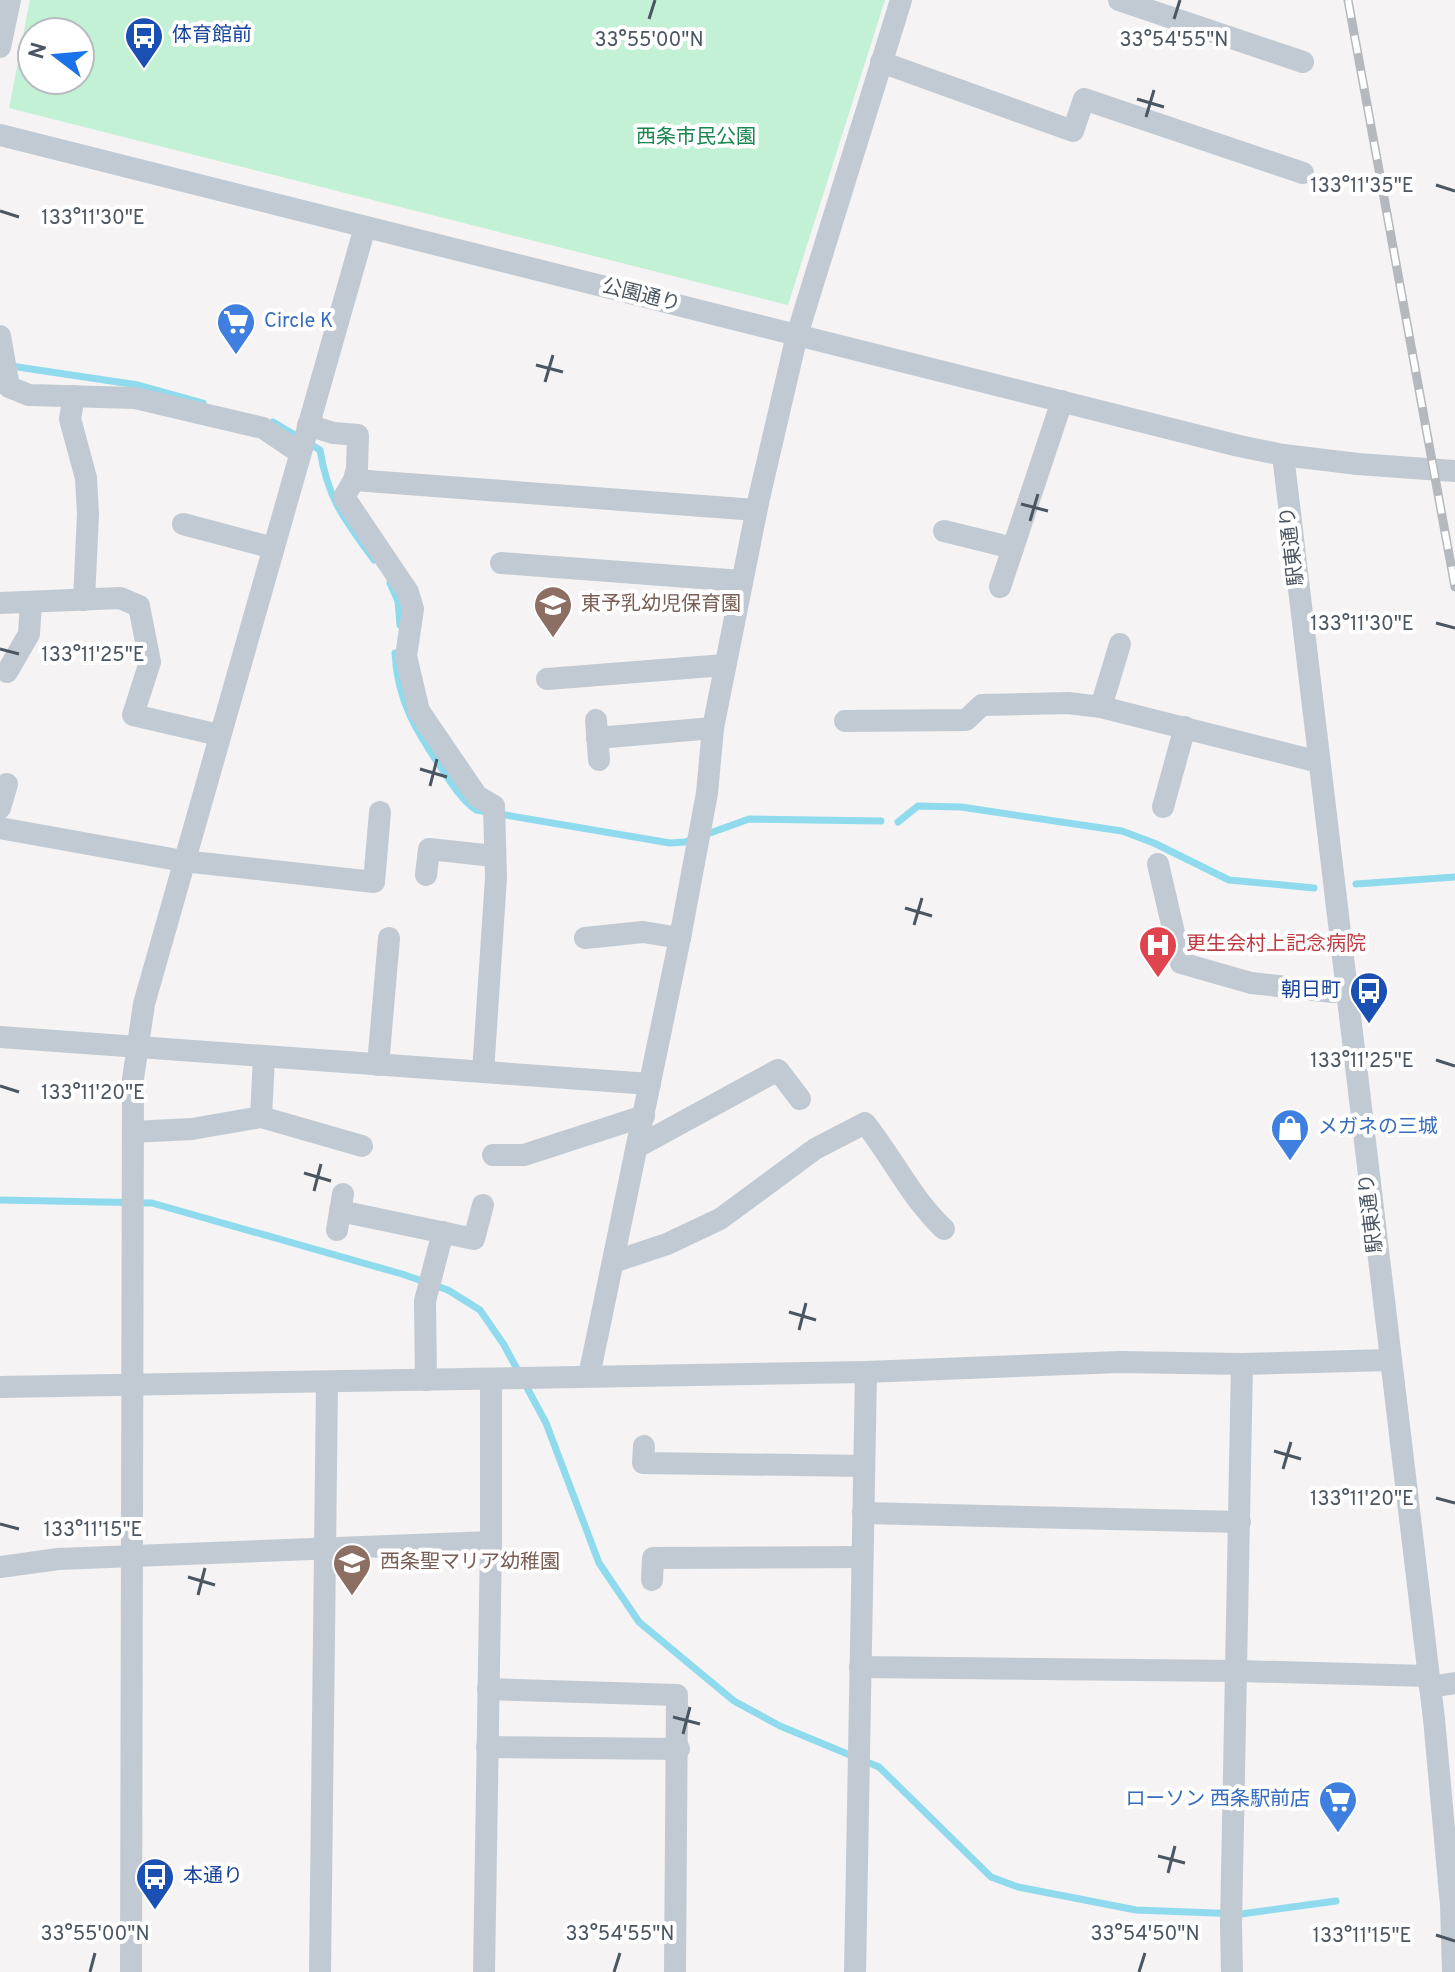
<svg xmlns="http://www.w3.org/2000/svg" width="1455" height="1972" viewBox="0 0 1455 1972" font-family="Overpass,'Noto Sans JP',sans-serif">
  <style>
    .green { fill: #c3f1d5; fill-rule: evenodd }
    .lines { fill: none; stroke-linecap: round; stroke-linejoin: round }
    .stream { stroke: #90daee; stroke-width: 7 }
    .minor { stroke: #c1cad2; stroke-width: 22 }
    .rail-casing { stroke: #b5b8bd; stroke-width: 9 }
    .rail { stroke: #fff; stroke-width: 6; stroke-dasharray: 18; stroke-linecap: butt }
    .ticks { fill: none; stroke: #4a5661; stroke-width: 3 }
    .labels { text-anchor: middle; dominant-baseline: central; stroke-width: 8; stroke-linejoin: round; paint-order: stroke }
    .transit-label { font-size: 20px; fill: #164399; stroke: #fff; text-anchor: start }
    .park-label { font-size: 20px; fill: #17864f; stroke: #fff }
    .street-label { font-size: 20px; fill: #4a5661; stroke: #fff }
    .shop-label { font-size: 20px; fill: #366cbe; stroke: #fff; text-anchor: start }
    .education-label { font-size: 20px; fill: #785e54; stroke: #fff; text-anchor: start }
    .health-label { font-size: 20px; fill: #be3a42; stroke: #fff; text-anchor: start }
    .ticks-label { font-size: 20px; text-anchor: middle; fill: #4a5661; stroke: #fff; stroke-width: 8; stroke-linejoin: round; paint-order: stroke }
  </style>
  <rect width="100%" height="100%" fill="#f5f3f3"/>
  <!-- green -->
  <path class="green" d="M30,0H885L788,305L9,108ZM32,32H80V80H32Z"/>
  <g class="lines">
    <!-- stream -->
    <g class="stream">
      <polyline points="11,366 138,385 203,403"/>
      <path d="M273,422L320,450C328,500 345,520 374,560"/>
      <polyline points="390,583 398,601 400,625"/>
      <path d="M395,653C397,701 418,734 444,772C454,787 462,800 476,810L670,843L685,842L749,819L881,821"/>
      <polyline points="898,822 918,806 961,807 1122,831 1154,843 1229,880 1314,888"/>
      <polyline points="1356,884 1455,877"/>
      <polyline points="0,1200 152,1203 402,1274 448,1290 480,1310 504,1345 546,1423 599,1563 639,1622 734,1701 780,1726 879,1767 991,1877 1018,1887 1136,1910 1241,1914 1336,1901"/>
    </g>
    <!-- minor -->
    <g class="minor">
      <polyline points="1119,0 1303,62"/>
      <polyline points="0,47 10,0"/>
      <polyline points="881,62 1073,131 1084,99 1303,173"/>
      <polyline points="0,135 1239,446 1283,455 1358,464 1455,471"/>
      <polyline points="0,336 9,387 29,395 135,398 263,428 300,453"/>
      <polyline points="74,396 70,419 86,478 88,514 84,600"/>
      <polyline points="308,425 333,433 358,435 357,468 354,480 344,497 408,592 413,609 406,656 419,711 477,796 494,806 496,878 483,1072"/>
      <polyline points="1283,455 1434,1719 1451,1905 1453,1972"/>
      <polyline points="354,480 756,510"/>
      <polyline points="183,524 273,548"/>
      <polyline points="944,531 1013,548"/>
      <polyline points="501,563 742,581"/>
      <polyline points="1000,587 1062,401"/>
      <polyline points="0,603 120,598 139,606 150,662 133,715 219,735"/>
      <polyline points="7,672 29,634 31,602"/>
      <polyline points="547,679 725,665"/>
      <polyline points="1101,707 1120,644"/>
      <polyline points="596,720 599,760"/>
      <polyline points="845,721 966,720 982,705 1068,703 1101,707 1319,762"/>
      <polyline points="597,738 713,728"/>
      <polyline points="1163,807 1185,727"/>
      <polyline points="0,808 7,784"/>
      <polyline points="0,828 183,861 374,882 380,812"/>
      <polyline points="1158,864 1181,963 1251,983 1333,992 1346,990"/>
      <polyline points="426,875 429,849 494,856"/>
      <polyline points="585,938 643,932 680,938"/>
      <polyline points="0,1037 650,1084"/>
      <polyline points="378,1065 389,938"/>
      <polyline points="261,1117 264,1056"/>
      <polyline points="133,1132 192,1129 261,1117 362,1146"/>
      <polyline points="637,1147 778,1070 800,1099"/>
      <polyline points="493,1155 524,1155 644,1116"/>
      <polyline points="340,1211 474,1239 483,1205"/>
      <polyline points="337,1230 343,1194"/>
      <path d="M613,1262L667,1244L720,1219L815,1149L865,1123C892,1157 911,1198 944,1229"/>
      <polyline points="589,1376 680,938 707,793 713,728 759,498 797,335 901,0"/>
      <polyline points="426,1380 425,1301 443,1232"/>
      <polyline points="0,1387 866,1372 1120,1362 1242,1364 1389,1360"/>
      <polyline points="644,1446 643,1463 864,1466"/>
      <polyline points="863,1513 1240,1522"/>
      <polyline points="0,1567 58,1559 491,1542"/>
      <polyline points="652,1580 653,1558 862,1557"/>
      <polyline points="860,1667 1237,1671 1428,1676"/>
      <polyline points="1430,1687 1455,1683"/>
      <polyline points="488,1689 677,1695 675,1972"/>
      <polyline points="487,1747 679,1749"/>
      <polyline points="131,1972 133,1079 144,1004 365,227"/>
      <polyline points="320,1972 327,1383"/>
      <polyline points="484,1972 491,1542 491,1379"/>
      <polyline points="855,1972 866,1372"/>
      <polyline points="1232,1972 1231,1926 1242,1364"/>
    </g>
    <!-- rail casing -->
    <g class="rail-casing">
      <polyline id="rail" points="1348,0 1455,587"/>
    </g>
    <!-- rail -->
    <use href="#rail" class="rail"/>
  </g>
  <!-- ticks -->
  <path class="ticks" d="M649,19L655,0M1174,19L1180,0M1137,99L1164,107M1146,117L1154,90M1436,185L1455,191M0,211L19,217M536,365L563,372M545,382L553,355M1021,504L1048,511M1030,521L1038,494M1436,623L1455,628M0,649L19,654M420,769L447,777M430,786L437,759M905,908L932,916M914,925L922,898M1436,1060L1455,1066M0,1086L19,1092M304,1173L331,1181M314,1191L321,1164M789,1312L816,1320M799,1330L806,1303M1274,1451L1301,1459M1283,1469L1291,1442M1436,1498L1455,1503M0,1524L19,1529M188,1577L215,1585M198,1595L205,1568M673,1717L700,1724M683,1734L690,1707M1158,1856L1185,1863M1168,1873L1175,1846M1436,1935L1455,1941M90,1972L95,1953M614,1972L620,1953M1139,1972L1145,1953"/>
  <!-- icons -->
  <defs>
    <g id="bus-pin" transform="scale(2)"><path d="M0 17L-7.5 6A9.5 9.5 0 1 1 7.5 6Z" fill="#1a4fb4" stroke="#fff"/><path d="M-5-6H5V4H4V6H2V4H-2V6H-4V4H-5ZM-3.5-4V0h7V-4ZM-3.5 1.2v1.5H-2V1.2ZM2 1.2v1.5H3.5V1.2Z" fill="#fff"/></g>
    <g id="supermarket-pin" transform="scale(2)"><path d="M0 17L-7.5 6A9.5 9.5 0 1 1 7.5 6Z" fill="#3f7fe0" stroke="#fff"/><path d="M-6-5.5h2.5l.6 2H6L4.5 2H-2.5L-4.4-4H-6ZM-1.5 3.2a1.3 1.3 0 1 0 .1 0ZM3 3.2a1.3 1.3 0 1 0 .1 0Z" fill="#fff"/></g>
    <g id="school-pin" transform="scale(2)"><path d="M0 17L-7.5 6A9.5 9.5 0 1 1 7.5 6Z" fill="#8d6e63" stroke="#fff"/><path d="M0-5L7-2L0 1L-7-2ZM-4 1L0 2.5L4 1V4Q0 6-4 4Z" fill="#fff"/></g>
    <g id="hospital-pin" transform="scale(2)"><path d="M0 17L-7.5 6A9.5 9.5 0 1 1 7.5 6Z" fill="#e0444e" stroke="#fff"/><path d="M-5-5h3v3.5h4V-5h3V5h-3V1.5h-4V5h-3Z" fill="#fff"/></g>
    <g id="shop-pin" transform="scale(2)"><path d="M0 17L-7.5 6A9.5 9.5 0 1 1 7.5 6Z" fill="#3f7fe0" stroke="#fff"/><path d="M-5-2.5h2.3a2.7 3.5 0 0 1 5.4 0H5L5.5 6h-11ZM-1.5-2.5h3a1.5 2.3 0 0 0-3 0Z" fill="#fff"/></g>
  </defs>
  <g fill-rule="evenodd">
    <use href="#bus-pin" x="144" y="36"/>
    <use href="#supermarket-pin" x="236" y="322"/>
    <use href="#school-pin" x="553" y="605"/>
    <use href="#hospital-pin" x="1158" y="945"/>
    <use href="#bus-pin" x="1369" y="991"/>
    <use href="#shop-pin" x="1290" y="1128"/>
    <use href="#school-pin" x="352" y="1563"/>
    <use href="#supermarket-pin" x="1338" y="1800"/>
    <use href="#bus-pin" x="155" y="1877"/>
  </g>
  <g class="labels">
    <!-- transit labels -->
    <g class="transit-label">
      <text x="172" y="36">体育館前</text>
      <text x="1341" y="991" text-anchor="end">朝日町</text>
      <text x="183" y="1877">本通り</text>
    </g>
    <!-- park labels -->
    <g class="park-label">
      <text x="696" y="138">西条市民公園</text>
    </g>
    <!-- street labels -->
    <g class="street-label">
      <text transform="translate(641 296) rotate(14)">公園通り</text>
      <text transform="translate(1293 546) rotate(-97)">駅東通り</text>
      <text transform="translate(1372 1213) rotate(-97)">駅東通り</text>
    </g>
    <!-- shop labels -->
    <g class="shop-label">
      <text x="264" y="322">Circle K</text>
      <text x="1318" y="1128">メガネの三城</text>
      <text x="1310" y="1800" text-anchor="end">ローソン 西条駅前店</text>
    </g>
    <!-- education labels -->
    <g class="education-label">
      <text x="581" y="605">東予乳幼児保育園</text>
      <text x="380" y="1563">西条聖マリア幼稚園</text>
    </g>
    <!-- health labels -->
    <g class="health-label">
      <text x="1186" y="945">更生会村上記念病院</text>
    </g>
  </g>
  <g class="ticks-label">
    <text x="649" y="46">33°55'00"N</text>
    <text x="1174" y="46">33°54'55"N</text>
    <text x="1362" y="192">133°11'35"E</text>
    <text x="93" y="224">133°11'30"E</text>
    <text x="1362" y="630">133°11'30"E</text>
    <text x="93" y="661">133°11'25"E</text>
    <text x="1362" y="1067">133°11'25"E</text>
    <text x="93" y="1099">133°11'20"E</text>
    <text x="1362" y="1505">133°11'20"E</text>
    <text x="93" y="1536">133°11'15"E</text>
    <text x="95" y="1940">33°55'00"N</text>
    <text x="620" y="1940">33°54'55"N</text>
    <text x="1145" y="1940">33°54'50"N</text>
    <text x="1362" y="1942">133°11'15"E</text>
  </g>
  <!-- north arrow -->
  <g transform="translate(56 56) rotate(286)"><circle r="38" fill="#ffffff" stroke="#b7bbc0" stroke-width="2"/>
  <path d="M0-6L14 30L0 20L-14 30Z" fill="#1a73e8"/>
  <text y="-12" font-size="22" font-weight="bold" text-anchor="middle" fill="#4a5661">N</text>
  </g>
</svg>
